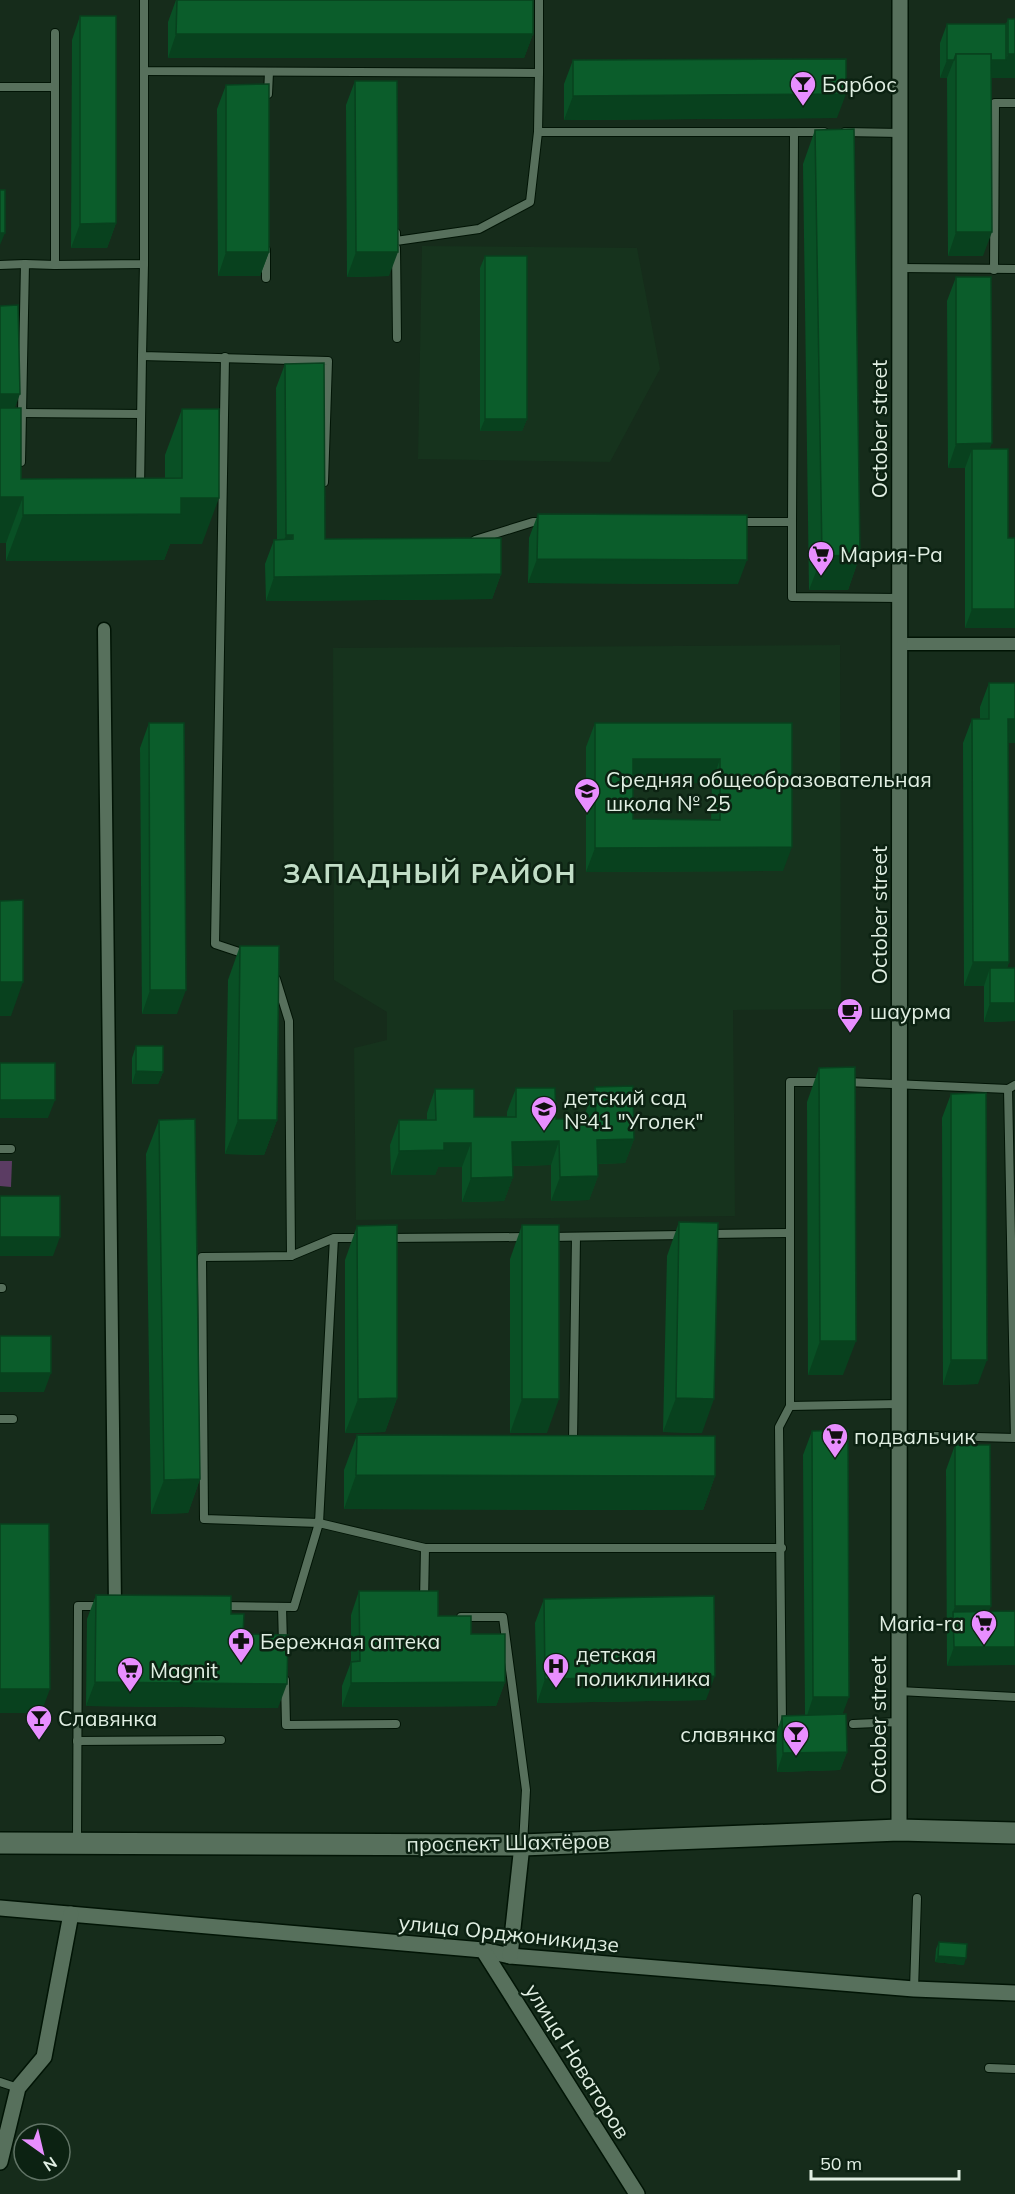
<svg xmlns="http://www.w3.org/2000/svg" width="1015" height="2194" viewBox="0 0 1015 2194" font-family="Mulish,sans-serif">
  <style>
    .built { fill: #16331d }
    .park { fill: #5b3c63 }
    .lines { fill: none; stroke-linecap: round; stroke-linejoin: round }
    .service-casing { stroke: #011405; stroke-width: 10 }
    .pedestrian-casing { stroke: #011405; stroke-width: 15 }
    .minor-casing { stroke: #011405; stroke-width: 18 }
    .secondary-casing { stroke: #011405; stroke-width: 24 }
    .service { stroke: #57705c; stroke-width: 8 }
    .pedestrian { stroke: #57705c; stroke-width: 12 }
    .minor { stroke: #57705c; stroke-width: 15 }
    .secondary { stroke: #57705c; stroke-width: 21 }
    .wall { fill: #095025; fill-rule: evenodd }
    .shaded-wall { fill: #08411e }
    .building { fill: #0b5d2b; stroke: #08411e; stroke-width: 1.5; fill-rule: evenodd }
    .labels { text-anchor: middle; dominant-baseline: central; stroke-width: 5; stroke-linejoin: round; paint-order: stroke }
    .poi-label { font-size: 21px; fill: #e1efe3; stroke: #0c2212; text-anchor: start }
    .street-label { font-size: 21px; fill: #e1efe3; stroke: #0c2212 }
    .district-label { font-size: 27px; font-weight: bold; letter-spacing: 1.5px; fill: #c1ddc6; stroke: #0c2212 }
  </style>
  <rect width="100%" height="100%" fill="#162c1b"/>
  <!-- built -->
  <g class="built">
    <polygon points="422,246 637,248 660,369 610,462 418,459"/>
    <polygon points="840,645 841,1009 733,1010 735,1216 356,1220 354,1048 387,1040 387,1012 334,980 333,648"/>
  </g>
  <!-- park -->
  <polygon class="park" points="0,1161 12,1161 11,1187 0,1186"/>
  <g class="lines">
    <!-- service casing -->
    <g class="service-casing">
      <g id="service">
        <polyline points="144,0 144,71 539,73 538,132 824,132"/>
        <polyline points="55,33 55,265 144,264 144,71"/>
        <polyline points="539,73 539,0"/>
        <polyline points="0,87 54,87"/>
        <polyline points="268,94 269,72"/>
        <polyline points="845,132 900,133"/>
        <polyline points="396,233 396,241 479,229 530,202 538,132"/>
        <polyline points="396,248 397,338"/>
        <polyline points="144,264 142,356 328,361 324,482"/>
        <polyline points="0,265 25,264"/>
        <polyline points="900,268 1015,269"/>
        <polyline points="994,270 995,103 1015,103"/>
        <polyline points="266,278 266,250"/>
        <polyline points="225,357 215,944 248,955"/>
        <polyline points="22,413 141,414"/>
        <polyline points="21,462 25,264 55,265"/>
        <polyline points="140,489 142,356"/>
        <polyline points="739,522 792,522 794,132"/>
        <polyline points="792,522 792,597 900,598"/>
        <polyline points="475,540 533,522 544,522"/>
        <polyline points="276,979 289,1021 291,1256"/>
        <polyline points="823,1082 790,1082 790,1406 900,1404"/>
        <polyline points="847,1082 1008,1089 1015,1085"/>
        <polyline points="0,1149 11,1149"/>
        <polyline points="709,1234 789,1233"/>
        <polyline points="550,1237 682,1235"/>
        <polyline points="334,1238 319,1523 204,1519 202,1257 291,1256 334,1238 361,1238"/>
        <polyline points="388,1238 526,1237"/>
        <polyline points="0,1288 2,1288"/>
        <polyline points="0,1419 13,1419"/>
        <polyline points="899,1435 1015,1438 1008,1089"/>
        <polyline points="573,1441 576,1237"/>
        <polyline points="424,1601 425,1548"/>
        <polyline points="221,1606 294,1607 319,1523 425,1548 782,1548"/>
        <polyline points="282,1607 283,1644"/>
        <polyline points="461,1617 503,1617 526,1790 523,1844"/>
        <polyline points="285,1680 286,1725 396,1724"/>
        <polyline points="899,1691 1015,1697"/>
        <polyline points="782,1724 779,1427 790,1406"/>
        <polyline points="853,1724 899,1722"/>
        <polyline points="77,1741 221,1740"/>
        <polyline points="77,1840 78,1606 101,1606"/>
        <polyline points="914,1989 917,1898"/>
        <polyline points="989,2068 1015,2069"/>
        <polyline points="0,2082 18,2088"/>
      </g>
    </g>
    <!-- pedestrian casing -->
    <g class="pedestrian-casing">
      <g id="pedestrian">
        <polyline points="104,629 115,1606"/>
        <polyline points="900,644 1015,644"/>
      </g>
    </g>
    <!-- minor casing -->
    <g class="minor-casing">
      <g id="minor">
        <polyline points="899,1830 900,0"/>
        <polyline points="0,1908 483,1950 510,1956 914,1989 1015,1993"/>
        <polyline points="483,1950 637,2194"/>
        <polyline points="510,1956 522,1845"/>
        <polyline points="0,2162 18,2088 44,2057 71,1914"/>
      </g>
    </g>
    <!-- secondary casing -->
    <g class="secondary-casing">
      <polyline id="secondary" points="0,1843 522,1845 899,1830 1015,1833"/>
    </g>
    <!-- service -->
    <use href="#service" class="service"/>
    <!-- pedestrian -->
    <use href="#pedestrian" class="pedestrian"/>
    <!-- minor -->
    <use href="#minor" class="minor"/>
    <!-- secondary -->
    <use href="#secondary" class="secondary"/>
  </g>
  <!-- wall -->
  <g class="wall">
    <polygon points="176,0 533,0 533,34 524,58 168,58 168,22"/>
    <polygon points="80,16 116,223 107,248 71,248 72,40"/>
    <polygon points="1008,19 1015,19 1015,78 991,78 983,256 948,256 947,78 940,78 940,43 947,24 1006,24"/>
    <polygon points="573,60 837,118 564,120 564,84"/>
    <polygon points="355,81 389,276 347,277 346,105"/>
    <polygon points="226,85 269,252 260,276 218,276 217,109"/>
    <polygon points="815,130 860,555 848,590 809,590 803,164"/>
    <polygon points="485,256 527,419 522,431 480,431 480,268"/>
    <polygon points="956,277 1008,538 1015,538 1015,628 965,628 965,468 948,468 947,301"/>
    <polygon points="0,306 14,408 21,479 165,478 165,455 182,409 202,544 170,544 164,560 6,561 6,543 0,543"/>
    <polygon points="285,364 325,539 501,574 492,599 266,601 265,564 274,540 277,540 276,388"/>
    <polygon points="538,514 738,584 528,583 529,538"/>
    <polygon points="989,683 1015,683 1015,743 1008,743 1009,962 1007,968 1015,968 1015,1021 984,1022 984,986 964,986 963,743 972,719 980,719 980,707"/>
    <polygon points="149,723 177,1014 142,1014 140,748"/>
    <path d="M595,723H792L783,871L586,872V747ZM633,783H712L711,820L633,819Z"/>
    <polygon points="240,946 277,1120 264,1155 225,1154 228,980"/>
    <polygon points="136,1046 163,1072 158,1084 132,1084 132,1058"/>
    <polygon points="819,1068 843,1375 808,1375 807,1102"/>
    <polygon points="595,1087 634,1139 625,1163 598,1164 598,1176 589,1200 551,1201 551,1165 513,1166 513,1177 504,1201 462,1202 462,1167 438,1167 435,1175 391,1175 390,1145 399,1120 427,1120 427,1113 435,1089 474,1117 507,1117 507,1112 516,1088 556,1119 587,1119 586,1111"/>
    <polygon points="951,1094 978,1384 943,1385 942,1118"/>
    <polygon points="159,1120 200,1479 188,1513 151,1514 146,1154"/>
    <polygon points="679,1222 702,1433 663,1432 667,1256"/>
    <polygon points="522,1225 547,1433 510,1433 510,1259"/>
    <polygon points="357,1226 397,1398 385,1432 345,1433 345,1260"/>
    <polygon points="812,1431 847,1752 840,1770 777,1772 776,1734 782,1716 805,1715 803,1455"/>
    <polygon points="357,1435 715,1476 703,1510 344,1509 344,1470"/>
    <polygon points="955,1445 989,1612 947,1666 946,1470"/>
    <polygon points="359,1591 438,1616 471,1634 505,1682 496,1706 342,1707 342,1686 351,1662 351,1615"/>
    <polygon points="96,1595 231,1614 243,1634 278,1708 86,1706 87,1619"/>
    <polygon points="544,1599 706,1700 537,1703 535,1623"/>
    <polygon points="939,1942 964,1965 935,1962 936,1949"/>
  </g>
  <!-- shaded-wall -->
  <g class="shaded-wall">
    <polygon points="176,34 533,34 524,58 168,58"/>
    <polygon points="1008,54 1015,54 1015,78 956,78 956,60 1006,60"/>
    <polygon points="947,60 954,60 947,78 940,78"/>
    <polygon points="846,94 837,118 564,120 573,96"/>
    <polygon points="116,223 107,248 71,248 80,224"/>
    <polygon points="956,232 992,232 983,256 948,256"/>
    <polygon points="0,233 5,233 0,245"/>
    <polygon points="226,252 269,252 260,276 218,276"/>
    <polygon points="356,252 398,252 389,276 347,277"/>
    <polygon points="0,394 20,394 3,440 0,440"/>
    <polygon points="485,419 527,419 522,431 480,431"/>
    <polygon points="992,443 983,467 972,449 965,468 948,468 956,444"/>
    <polygon points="0,497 23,497 6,543 0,543"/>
    <polygon points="181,498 219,498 202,544 170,544 164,560 6,561 23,515"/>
    <polygon points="286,535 293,535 284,560 277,560"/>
    <polygon points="860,555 848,590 809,590 822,556"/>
    <polygon points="537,559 747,560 738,584 528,583"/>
    <polygon points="501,574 492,599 266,601 274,577"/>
    <polygon points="972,609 1015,609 1015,628 965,628"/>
    <polygon points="1008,719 1015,719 1015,743 999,743"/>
    <polygon points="633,759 720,759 712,783 625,783"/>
    <polygon points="792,847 783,871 586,872 595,848"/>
    <polygon points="973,962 1009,962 1000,986 990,968 984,986 964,986"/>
    <polygon points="0,982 23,982 11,1016 0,1016"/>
    <polygon points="150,990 186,990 177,1014 142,1014"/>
    <polygon points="990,1003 1015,1003 1015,1021 984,1022"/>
    <polygon points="136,1071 163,1072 158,1084 132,1084"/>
    <polygon points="0,1100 55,1100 48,1118 0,1118"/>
    <polygon points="238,1120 277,1120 264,1155 225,1154"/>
    <polygon points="634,1139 625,1163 589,1164 597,1140"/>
    <polygon points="559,1141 551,1165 504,1166 512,1142"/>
    <polygon points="444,1143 471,1143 462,1167 438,1167 435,1175 391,1175 399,1151"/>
    <polygon points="598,1176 589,1200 551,1201 560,1177"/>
    <polygon points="513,1177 504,1201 462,1202 471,1178"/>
    <polygon points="0,1237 60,1237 53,1256 0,1256"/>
    <polygon points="820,1341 856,1341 843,1375 808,1375"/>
    <polygon points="951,1360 987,1360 978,1384 943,1385"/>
    <polygon points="0,1373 51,1373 44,1392 0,1392"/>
    <polygon points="397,1398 385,1432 345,1433 358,1399"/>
    <polygon points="676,1398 714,1399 702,1433 663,1432"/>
    <polygon points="522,1399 559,1399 547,1433 510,1433"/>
    <polygon points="356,1475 715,1476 703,1510 344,1509"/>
    <polygon points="200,1479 188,1513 151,1514 164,1480"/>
    <polygon points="955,1606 991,1606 982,1630 953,1612"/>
    <polygon points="954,1647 1015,1647 1015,1665 947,1666"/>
    <polygon points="715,1676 706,1700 537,1703 545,1679"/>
    <polygon points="95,1682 287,1684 278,1708 86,1706"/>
    <polygon points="505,1682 496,1706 342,1707 351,1683"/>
    <polygon points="0,1689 50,1689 41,1713 0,1713"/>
    <polygon points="813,1697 849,1697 840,1721 805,1722"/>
    <polygon points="847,1752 840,1770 777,1772 783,1753"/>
    <polygon points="938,1956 966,1958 964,1965 935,1962"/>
  </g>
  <!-- building -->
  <g class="building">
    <polygon points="177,0 533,0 533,34 176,34"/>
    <polygon points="80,16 116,16 116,223 80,224"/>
    <rect x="1008" y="19" width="7" height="35"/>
    <polygon points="947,24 1006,24 1006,60 991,60 991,54 956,54 954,60 947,60"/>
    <polygon points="956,54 991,54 992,232 956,232"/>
    <polygon points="846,59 846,94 573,96 573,60"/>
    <polygon points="355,81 397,81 398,252 356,252"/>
    <polygon points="269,84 269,252 226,252 226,85"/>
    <polygon points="854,129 860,555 822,556 815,130"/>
    <rect x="0" y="190" width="5" height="43"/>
    <rect x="485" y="256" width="42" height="163"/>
    <polygon points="956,277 991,277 992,443 956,444"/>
    <polygon points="18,305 20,394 0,394 0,306"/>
    <polygon points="324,363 325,539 501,538 501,574 274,577 274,540 293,539 293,535 286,535 285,364"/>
    <polygon points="0,408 21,408 21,479 182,478 182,409 219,409 219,498 181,498 181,514 23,515 23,497 0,497"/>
    <polygon points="972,449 1008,449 1008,538 1015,538 1015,609 972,609"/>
    <polygon points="538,514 747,515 747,560 537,559"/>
    <polygon points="989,683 1015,683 1015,719 1008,719 1009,962 973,962 972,719 989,719"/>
    <polygon points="149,723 184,723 186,990 150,990"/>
    <path d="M595,723H792V847L595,848ZM633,759H720V820L633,819Z"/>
    <polygon points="23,900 23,982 0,982 0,901"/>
    <polygon points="240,946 279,946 277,1120 238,1120"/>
    <rect x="990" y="968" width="25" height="35"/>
    <polygon points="136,1046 163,1046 163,1072 136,1071"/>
    <rect x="0" y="1063" width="55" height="37"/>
    <polygon points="855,1067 856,1341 820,1341 819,1068"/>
    <polygon points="633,1086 634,1139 597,1140 598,1176 560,1177 559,1141 512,1142 513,1177 471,1178 471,1143 444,1143 444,1150 399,1151 399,1120 436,1120 435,1089 474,1089 474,1117 516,1117 516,1088 555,1088 556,1119 596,1119 595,1087"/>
    <polygon points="986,1093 987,1360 951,1360 951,1094"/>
    <polygon points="195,1119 200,1479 164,1480 159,1120"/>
    <rect x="0" y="1196" width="60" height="41"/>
    <polygon points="679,1222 718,1223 714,1399 676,1398"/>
    <polygon points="397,1225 397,1398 358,1399 357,1226"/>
    <rect x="522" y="1225" width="37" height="174"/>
    <rect x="0" y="1336" width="51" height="37"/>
    <polygon points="848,1430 849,1697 813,1697 812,1431"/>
    <polygon points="357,1435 715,1436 715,1476 356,1475"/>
    <polygon points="955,1445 990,1445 991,1606 955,1606"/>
    <polygon points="0,1524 49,1524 50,1689 0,1689"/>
    <polygon points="359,1591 438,1591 438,1616 471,1616 471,1634 505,1634 505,1682 351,1683 351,1662 360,1661"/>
    <polygon points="96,1595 231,1596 231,1614 244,1614 243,1634 288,1635 287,1684 95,1682"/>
    <polygon points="714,1596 715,1676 545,1679 544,1599"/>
    <polygon points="1015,1611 1015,1647 954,1647 953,1612"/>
    <polygon points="846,1714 847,1752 783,1753 782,1716"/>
    <polygon points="939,1942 967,1944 966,1958 938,1956"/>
  </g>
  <!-- icons -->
  <defs>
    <g id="bar-pin" transform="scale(1.35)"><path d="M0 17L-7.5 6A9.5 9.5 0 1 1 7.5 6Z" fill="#e88eff" stroke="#0c2212"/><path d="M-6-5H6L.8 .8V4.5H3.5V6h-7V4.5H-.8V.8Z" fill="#111"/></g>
    <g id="supermarket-pin" transform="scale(1.35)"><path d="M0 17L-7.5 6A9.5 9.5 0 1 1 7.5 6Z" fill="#e88eff" stroke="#0c2212"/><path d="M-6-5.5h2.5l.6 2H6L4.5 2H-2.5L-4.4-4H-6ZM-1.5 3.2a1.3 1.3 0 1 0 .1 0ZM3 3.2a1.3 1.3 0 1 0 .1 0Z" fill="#111"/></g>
    <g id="school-pin" transform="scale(1.35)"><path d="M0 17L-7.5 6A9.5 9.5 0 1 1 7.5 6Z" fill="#e88eff" stroke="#0c2212"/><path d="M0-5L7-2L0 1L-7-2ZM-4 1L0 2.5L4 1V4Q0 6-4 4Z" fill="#111"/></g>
    <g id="cafe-pin" transform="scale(1.35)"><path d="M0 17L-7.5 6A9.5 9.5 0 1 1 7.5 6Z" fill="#e88eff" stroke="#0c2212"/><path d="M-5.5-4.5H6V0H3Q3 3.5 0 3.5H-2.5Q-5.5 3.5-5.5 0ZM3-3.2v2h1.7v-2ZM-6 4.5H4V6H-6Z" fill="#111"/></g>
    <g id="pharmacy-pin" transform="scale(1.35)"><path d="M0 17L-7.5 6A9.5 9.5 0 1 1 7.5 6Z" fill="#e88eff" stroke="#0c2212"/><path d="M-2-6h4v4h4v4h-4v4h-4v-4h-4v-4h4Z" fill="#111"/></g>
    <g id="hospital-pin" transform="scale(1.35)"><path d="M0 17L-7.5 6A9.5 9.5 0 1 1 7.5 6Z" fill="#e88eff" stroke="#0c2212"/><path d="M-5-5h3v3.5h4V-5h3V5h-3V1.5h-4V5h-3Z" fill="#111"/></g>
  </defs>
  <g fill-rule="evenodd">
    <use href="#bar-pin" x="803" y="84"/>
    <use href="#supermarket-pin" x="821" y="554"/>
    <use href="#school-pin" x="587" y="791"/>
    <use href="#cafe-pin" x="850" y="1011"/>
    <use href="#school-pin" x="544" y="1109"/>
    <use href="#supermarket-pin" x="835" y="1436"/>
    <use href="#supermarket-pin" x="984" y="1623"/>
    <use href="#pharmacy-pin" x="241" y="1641"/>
    <use href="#hospital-pin" x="556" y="1666"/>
    <use href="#supermarket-pin" x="130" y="1670"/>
    <use href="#bar-pin" x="39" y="1718"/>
    <use href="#bar-pin" x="796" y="1734"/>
  </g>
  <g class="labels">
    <!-- poi labels -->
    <g class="poi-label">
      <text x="822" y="84">Барбос</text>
      <text x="840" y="554">Мария-Ра</text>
      <text x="606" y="779">Средняя общеобразовательная<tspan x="606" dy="24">школа № 25</tspan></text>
      <text x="870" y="1011">шаурма</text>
      <text x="564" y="1097">детский сад<tspan x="564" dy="24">№41 "Уголек"</tspan></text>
      <text x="854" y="1436">подвальчик</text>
      <text x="964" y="1623" text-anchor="end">Maria-ra</text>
      <text x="260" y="1641">Бережная аптека</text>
      <text x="576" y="1654">детская<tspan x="576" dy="24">поликлиника</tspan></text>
      <text x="150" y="1670">Magnit</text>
      <text x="58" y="1718">Славянка</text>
      <text x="776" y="1734" text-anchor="end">славянка</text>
    </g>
    <!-- street labels -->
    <g class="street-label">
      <text transform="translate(879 429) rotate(-90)">October street</text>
      <text transform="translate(879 915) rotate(-90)">October street</text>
      <text transform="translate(878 1725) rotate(-90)">October street</text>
      <text transform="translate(508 1842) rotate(-1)">проспект Шахтёров</text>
      <text transform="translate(509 1933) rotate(6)">улица Орджоникидзе</text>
      <text transform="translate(578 2061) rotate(58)">улица Новаторов</text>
    </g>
    <!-- district labels -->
    <g class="district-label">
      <text x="430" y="873">ЗАПАДНЫЙ РАЙОН</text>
    </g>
  </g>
  <!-- north arrow -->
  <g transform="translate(42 2152) rotate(146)"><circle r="28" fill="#0c2212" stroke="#617466" stroke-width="1.5"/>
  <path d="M0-4.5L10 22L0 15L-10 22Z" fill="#e88eff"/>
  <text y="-9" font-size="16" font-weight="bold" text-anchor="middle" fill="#e1efe3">N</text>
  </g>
  <!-- scale -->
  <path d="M811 2170v9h148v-9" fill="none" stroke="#e1efe3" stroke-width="3"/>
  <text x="820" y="2170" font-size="18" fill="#e1efe3" stroke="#0c2212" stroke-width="4.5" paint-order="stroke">50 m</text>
</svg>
